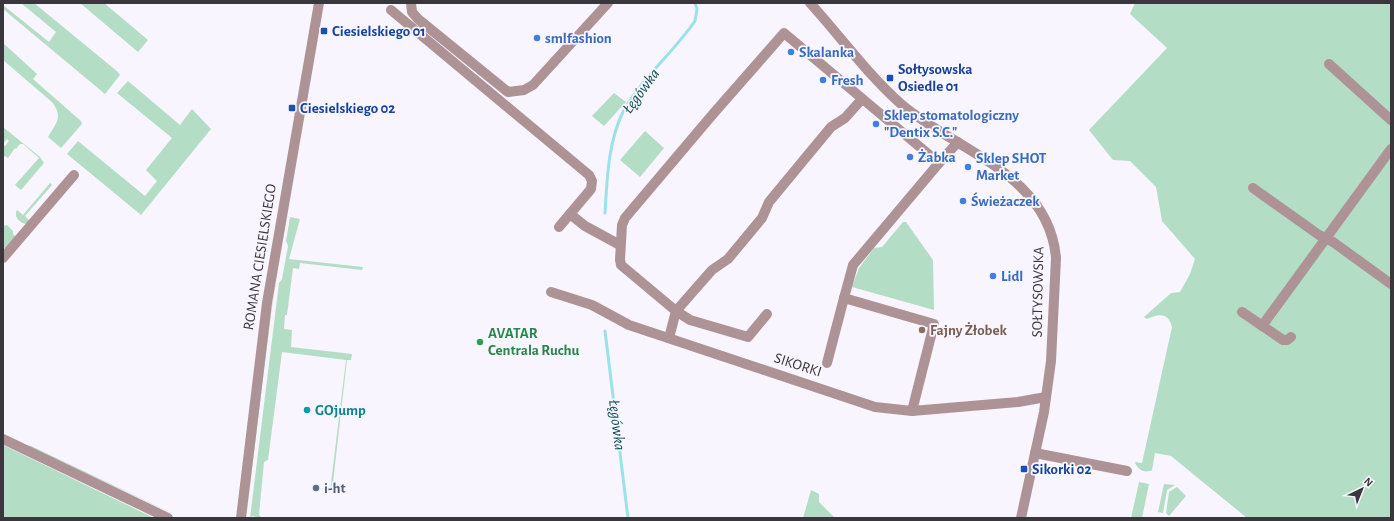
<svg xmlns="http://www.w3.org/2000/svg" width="1394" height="521" viewBox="0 0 1394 521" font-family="'Alegreya Sans',sans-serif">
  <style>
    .green { fill: #b4ddc5 }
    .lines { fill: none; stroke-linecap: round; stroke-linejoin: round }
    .stream { stroke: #99e2e9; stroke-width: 3 }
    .minor { stroke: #ae9396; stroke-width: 10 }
    .transit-dot { fill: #1a4fb4; stroke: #f9f5fe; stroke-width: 1.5 }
    .shop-dot { fill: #3f7fe0; stroke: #f9f5fe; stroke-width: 1.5 }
    .education-dot { fill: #8d6e63; stroke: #f9f5fe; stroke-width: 1.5 }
    .leisure-dot { fill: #2e9e5b; stroke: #f9f5fe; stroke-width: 1.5 }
    .culture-dot { fill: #0f9aa8; stroke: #f9f5fe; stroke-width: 1.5 }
    .service-dot { fill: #5c6f8a; stroke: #f9f5fe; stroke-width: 1.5 }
    .labels { text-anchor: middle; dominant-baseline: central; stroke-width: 3.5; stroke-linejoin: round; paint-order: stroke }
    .transit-label { font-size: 15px; font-weight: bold; fill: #164399; stroke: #f9f5fe; text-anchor: start }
    .shop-label { font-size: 15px; font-weight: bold; fill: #366cbe; stroke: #f9f5fe; text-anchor: start }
    .street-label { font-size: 15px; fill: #39373b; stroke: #f9f5fe }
    .education-label { font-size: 15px; font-weight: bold; fill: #785e54; stroke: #f9f5fe; text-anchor: start }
    .leisure-label { font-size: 15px; font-weight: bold; fill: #27864d; stroke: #f9f5fe; text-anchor: start }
    .culture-label { font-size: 15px; font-weight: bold; fill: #0d838f; stroke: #f9f5fe; text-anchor: start }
    .service-label { font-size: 15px; font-weight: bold; fill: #4e5e75; stroke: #f9f5fe; text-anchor: start }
    .water-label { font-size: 16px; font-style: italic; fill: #0b4e53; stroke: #f9f5fe }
  </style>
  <rect width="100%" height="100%" fill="#f9f5fe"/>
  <!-- green -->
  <g class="green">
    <polygon points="21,3 34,3 118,72 120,75 105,94 3,9 3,5 49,42 56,32"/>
    <polygon points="80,3 104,3 148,40 138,52"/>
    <path d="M1135,3H1391V518H1247L1171,456L1155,453L1152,470C1144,474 1137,469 1135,462L1142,463L1172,327C1168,312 1159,314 1147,319L1144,317L1171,293L1180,292L1190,274L1195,259L1162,221L1156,187L1130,161L1113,160L1089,130L1167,48L1130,14Z"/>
    <path d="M3,43L36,73L37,74L33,79L81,121L82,124L61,148L48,137C56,123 63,118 53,103L3,60Z"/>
    <polygon points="128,81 180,125 192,109 211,129 141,215 67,154 78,141 145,196 157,181 146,170 172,138 117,93"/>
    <polygon points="614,93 626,102 604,126 592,116"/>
    <polygon points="3,127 40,157 44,163 21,190 15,185 39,158 23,144 20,144 16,149 15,148 8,158 5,156 3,158 3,145 5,146 9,141 7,139 3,143"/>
    <polygon points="645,131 664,148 640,177 620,160"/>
    <path d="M50,183L52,185L25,216L30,221L26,224C20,223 15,218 16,212L17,210L23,215Z"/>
    <polygon points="290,217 300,219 289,259 363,267 362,270 300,263 299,269 293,268 287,315 285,315 284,329 292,330 291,347 352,354 351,360 347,360 332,491 330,491 346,360 282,352 268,460 264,462 259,515 262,518 252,516 250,518 279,283 282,279 288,246 286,241"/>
    <polygon points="903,222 906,222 933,260 934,310 852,287 859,268 874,248 882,247"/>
    <polygon points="7,225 13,231 13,234 16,237 6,249 3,246 3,226"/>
    <polygon points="276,281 271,314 246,518 267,335"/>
    <polygon points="3,445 154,518 3,518"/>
    <polygon points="29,445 182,518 30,447"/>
    <polygon points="1139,482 1149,484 1142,518 1131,518"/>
    <polygon points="1164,484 1175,485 1167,490 1163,513 1158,512"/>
    <polygon points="1177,487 1186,496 1169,516 1166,513 1169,492"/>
    <polygon points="811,490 819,494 819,502 835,518 803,518"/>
  </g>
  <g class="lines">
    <!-- stream -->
    <g class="stream">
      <path d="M605,213C607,180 608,142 623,112C640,80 674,52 695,21L697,9L695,3"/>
      <polyline points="605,331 628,518"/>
    </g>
    <!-- minor -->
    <g class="minor">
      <polyline points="411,3 412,12 418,19 508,92 524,90 533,85 608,3"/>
      <path d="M810,3C841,37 867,74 901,104C956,151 1049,174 1056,258L1051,361L1044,412L1021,518"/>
      <polyline points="391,10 589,175 592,181 591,189 559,227"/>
      <polyline points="1329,64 1391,120"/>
      <polyline points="1253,188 1319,235 1333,242 1391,284"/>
      <polyline points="570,214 585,226 620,245"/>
      <polyline points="3,258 74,175"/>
      <polyline points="551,292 592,305 629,325 875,407 912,411 1018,402 1046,397"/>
      <polyline points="1242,312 1283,340 1287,340 1291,337"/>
      <polyline points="767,314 748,337 690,320 676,311 712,270 728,259 762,218 769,202 831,127 845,118 862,99"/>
      <polyline points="1262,326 1391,149"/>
      <polyline points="669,338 676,311 621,265 620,260 622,225 625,218 713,114 784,33 939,163 958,142"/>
      <polyline points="827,363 844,298"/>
      <polyline points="912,411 934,324 844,298 853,265 939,163"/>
      <polyline points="3,439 168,518"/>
      <polyline points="1035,453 1127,471"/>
      <polyline points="241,518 267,303 319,3"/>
    </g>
  </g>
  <!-- markers -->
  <g class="transit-dot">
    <rect x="320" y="27" width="8" height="8" rx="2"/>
    <rect x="886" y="74" width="8" height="8" rx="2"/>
    <rect x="288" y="104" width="8" height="8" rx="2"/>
    <rect x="1020" y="465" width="8" height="8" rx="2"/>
  </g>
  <g class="shop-dot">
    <circle cx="537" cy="38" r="4"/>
    <circle cx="791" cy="52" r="4"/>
    <circle cx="823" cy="80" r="4"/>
    <circle cx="876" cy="124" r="4"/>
    <circle cx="910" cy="157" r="4"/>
    <circle cx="968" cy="167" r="4"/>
    <circle cx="963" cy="201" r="4"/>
    <circle cx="993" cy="276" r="4"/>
  </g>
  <circle class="education-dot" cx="922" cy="330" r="4"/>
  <circle class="leisure-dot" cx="480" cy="342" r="4"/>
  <circle class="culture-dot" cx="307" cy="410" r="4"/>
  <circle class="service-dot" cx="316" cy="488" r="4"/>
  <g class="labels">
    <!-- transit labels -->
    <g class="transit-label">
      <text x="332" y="31">Ciesielskiego 01</text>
      <text x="898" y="69">Sołtysowska<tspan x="898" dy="17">Osiedle 01</tspan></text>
      <text x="300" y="108">Ciesielskiego 02</text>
      <text x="1032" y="469">Sikorki 02</text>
    </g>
    <!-- shop labels -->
    <g class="shop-label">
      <text x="545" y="38">smlfashion</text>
      <text x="799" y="52">Skalanka</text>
      <text x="831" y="80">Fresh</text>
      <text x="884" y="115">Sklep stomatologiczny<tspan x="884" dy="17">"Dentix S.C."</tspan></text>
      <text x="918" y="157">Żabka</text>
      <text x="976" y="158">Sklep SHOT<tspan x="976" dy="17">Market</tspan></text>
      <text x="971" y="201">Świeżaczek</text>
      <text x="1001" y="276">Lidl</text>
    </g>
    <!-- street labels -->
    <g class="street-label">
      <text transform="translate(260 257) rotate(-81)">ROMANA CIESIELSKIEGO</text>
      <text transform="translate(1038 292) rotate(-89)">SOŁTYSOWSKA</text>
      <text transform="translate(798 365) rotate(18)">SIKORKI</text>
    </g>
    <!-- education labels -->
    <g class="education-label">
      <text x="930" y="330">Fajny Żłobek</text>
    </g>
    <!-- leisure labels -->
    <g class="leisure-label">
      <text x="488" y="333">AVATAR<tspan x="488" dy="17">Centrala Ruchu</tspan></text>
    </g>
    <!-- culture labels -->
    <g class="culture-label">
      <text x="315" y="410">GOjump</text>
    </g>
    <!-- service labels -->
    <g class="service-label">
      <text x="324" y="488">i-ht</text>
    </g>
    <!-- water labels -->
    <g class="water-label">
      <text transform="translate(641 91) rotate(-54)">Łęgówka</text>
      <text transform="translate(617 425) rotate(83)">Łęgówka</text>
    </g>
  </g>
  <!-- border -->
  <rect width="1394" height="521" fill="none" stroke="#39373b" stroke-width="8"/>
  <!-- north arrow -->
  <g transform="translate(1362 489) rotate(43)" stroke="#f9f5fe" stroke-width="3" paint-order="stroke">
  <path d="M0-3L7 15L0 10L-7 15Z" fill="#39373b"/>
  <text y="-6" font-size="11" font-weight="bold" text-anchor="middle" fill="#39373b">N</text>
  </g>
</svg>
